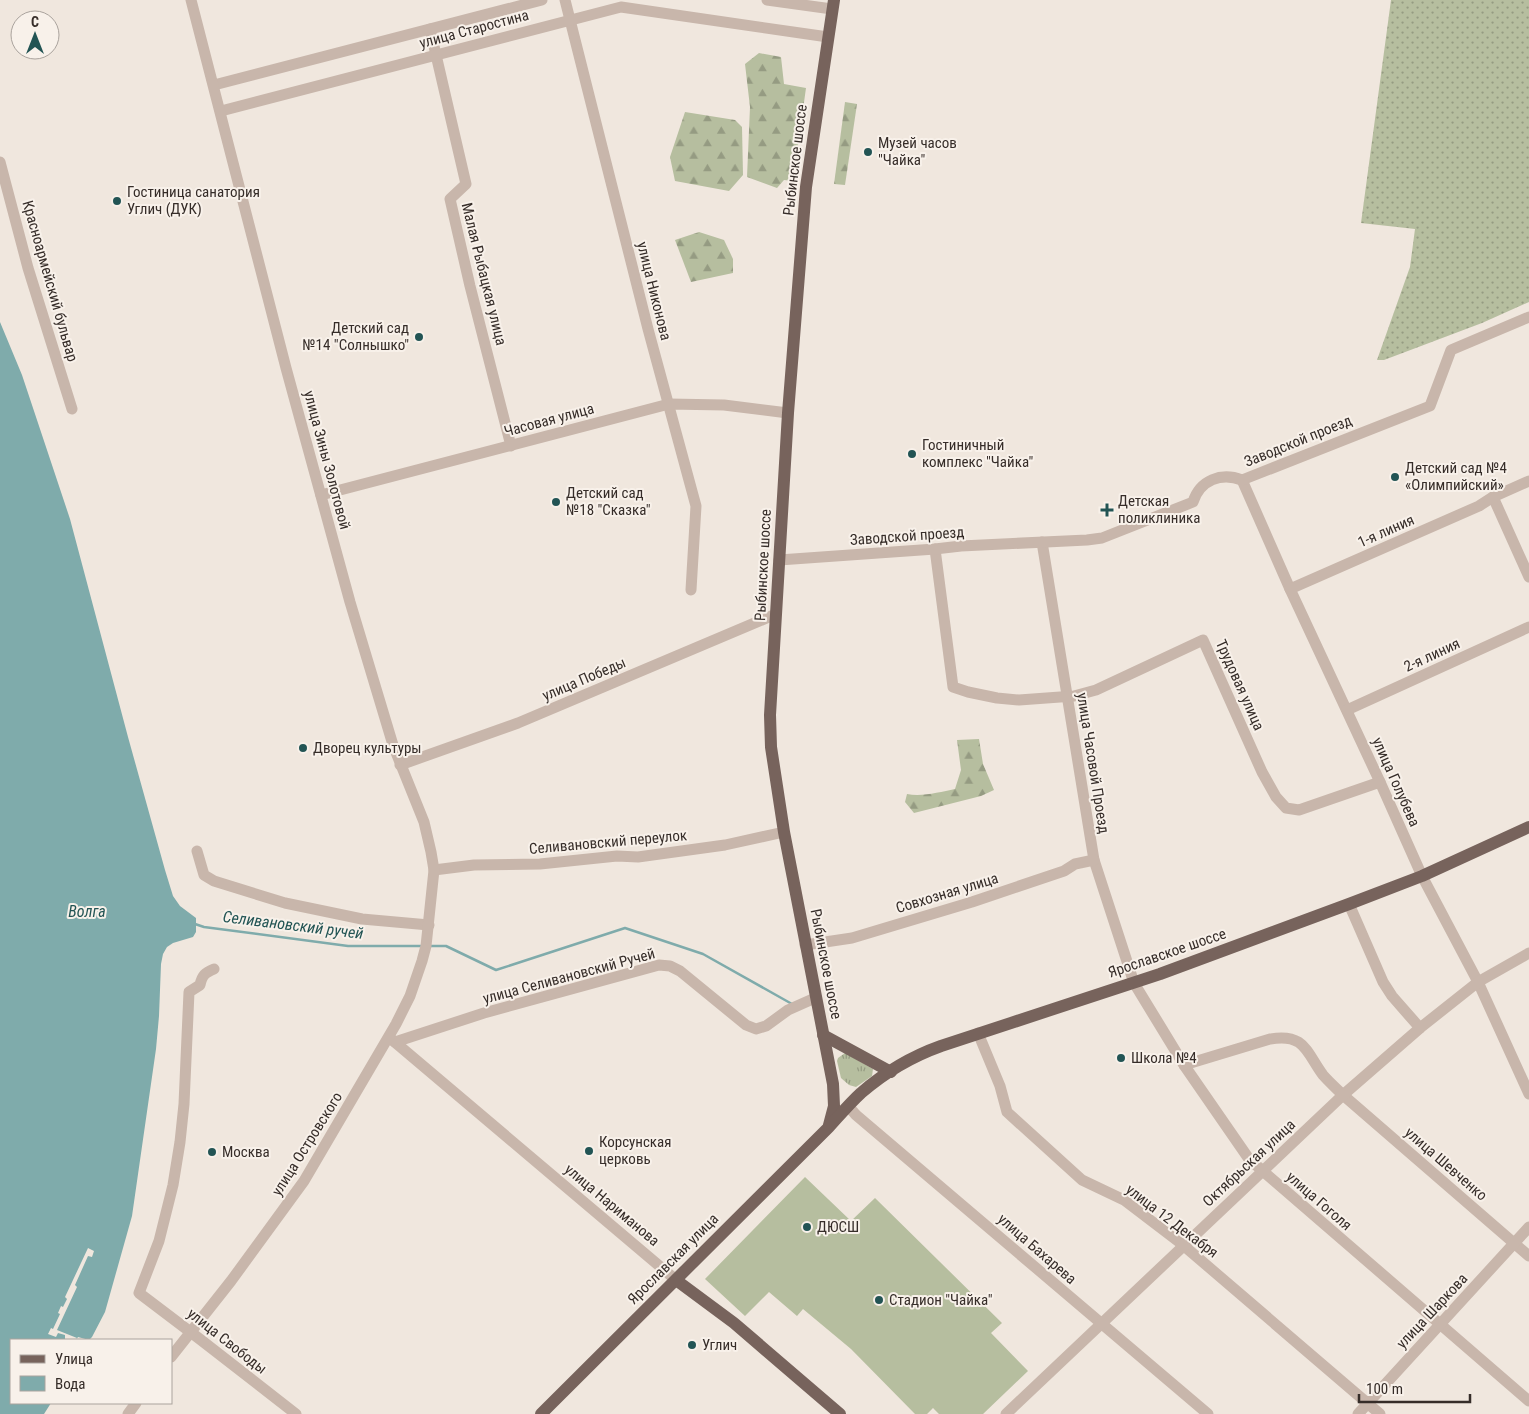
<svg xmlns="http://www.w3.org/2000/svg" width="1529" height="1414" viewBox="0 0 1529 1414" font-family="'Roboto Condensed',sans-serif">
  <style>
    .grass { fill: url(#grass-tufts) }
    .forest { fill: url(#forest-firs) }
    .garden { fill: url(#garden-dots) }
    .pitch { fill: #b6be9f }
    .water { fill: #7fabab }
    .pier { fill: #f0e7de }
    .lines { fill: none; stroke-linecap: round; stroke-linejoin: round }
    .stream { stroke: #7fabab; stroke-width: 2.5 }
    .minor { stroke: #c8b6ab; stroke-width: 11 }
    .major { stroke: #77635c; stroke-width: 12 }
    .poi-dot { fill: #225454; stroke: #f8f1ea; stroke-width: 2 }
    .labels { text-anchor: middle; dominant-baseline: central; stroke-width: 4; stroke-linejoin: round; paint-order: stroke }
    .street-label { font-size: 15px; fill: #362d29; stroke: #f8f1ea }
    .poi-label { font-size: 15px; fill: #362d29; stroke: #f8f1ea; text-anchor: start }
    .water-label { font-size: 16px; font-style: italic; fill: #225454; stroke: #f8f1ea }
  </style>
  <defs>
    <pattern id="grass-tufts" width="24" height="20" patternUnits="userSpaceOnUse" patternTransform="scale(1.25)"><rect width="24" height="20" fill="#b6be9f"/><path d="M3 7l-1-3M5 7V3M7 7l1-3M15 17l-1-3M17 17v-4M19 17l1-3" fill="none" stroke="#959b82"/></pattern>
    <pattern id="forest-firs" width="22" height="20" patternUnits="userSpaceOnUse" patternTransform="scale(1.25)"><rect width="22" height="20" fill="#b6be9f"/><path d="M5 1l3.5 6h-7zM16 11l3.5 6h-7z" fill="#959b82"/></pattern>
    <pattern id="garden-dots" width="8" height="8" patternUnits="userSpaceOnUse" patternTransform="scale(1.25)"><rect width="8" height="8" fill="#b6be9f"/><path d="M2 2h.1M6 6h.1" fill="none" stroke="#959b82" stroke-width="1.8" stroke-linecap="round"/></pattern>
  </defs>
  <rect width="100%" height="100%" fill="#f0e7de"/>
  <!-- grass -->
  <polygon class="grass" points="845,1053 873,1069 872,1076 856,1087 849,1085 841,1078 837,1061 838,1058"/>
  <!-- forest -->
  <g class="forest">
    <polygon points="759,53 781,57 784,84 806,88 793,181 784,180 777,188 747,177 750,107 745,64"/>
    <polygon points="845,102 857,104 845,185 834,184"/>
    <polygon points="685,112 735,120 742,127 743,175 729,191 675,181 670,157"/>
    <polygon points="699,232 724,240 733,259 733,273 691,282 675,240"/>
    <path d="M979,739L983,764L994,790L981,796L914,813L905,802L907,794C922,797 940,792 955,789L961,770L957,740Z"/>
  </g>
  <!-- garden -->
  <polygon class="garden" points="1391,0 1529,0 1529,302 1482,323 1384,360 1377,360 1410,267 1415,229 1361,223"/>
  <!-- pitch -->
  <polygon class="pitch" points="805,1177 851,1221 875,1198 1002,1323 991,1333 1028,1371 983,1414 939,1414 933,1408 927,1414 915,1414 851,1349 803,1309 797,1316 769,1292 745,1316 705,1279"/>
  <!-- water -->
  <polygon class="water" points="0,322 22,375 70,519 128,737 165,870 173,896 180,906 196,918 196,932 193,937 173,943 167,947 163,954 161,964 159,1016 156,1049 132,1216 105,1312 92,1337 89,1340 78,1337 76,1340 11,1340 11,1403 51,1403 44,1414 0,1414"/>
  <!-- pier -->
  <polygon class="pier" points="88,1248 94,1251 92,1257 88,1256 75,1285 77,1287 57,1330 77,1338 76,1340 68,1340 65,1339 65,1335 58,1333 56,1337 48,1334 51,1328 53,1329 60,1314 58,1313 61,1306 63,1307 67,1299 65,1297"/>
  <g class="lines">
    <!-- stream -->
    <g class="stream">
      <polyline points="195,924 204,927 348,946 422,946"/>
      <polyline points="430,946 446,946 496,970 625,928 703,954 792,1004"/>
    </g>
    <!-- minor -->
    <g class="minor">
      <polyline points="565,0 648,329 696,506 691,590"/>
      <polyline points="767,0 832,9"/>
      <polyline points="430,29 466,184 450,199 470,286 511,446"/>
      <polyline points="214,85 542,0"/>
      <polyline points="221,111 621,7 828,37"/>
      <polyline points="0,162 28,268 72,409"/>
      <polyline points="1242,480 1290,589 1380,782 1422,876 1478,982 1529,1094"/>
      <polyline points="321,495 669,404 724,405 788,413"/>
      <polyline points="1493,497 1529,577"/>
      <polyline points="1042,542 1094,860 1134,983 1184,1065 1249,1159 1529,1401"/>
      <polyline points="935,549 953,687 968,692 997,698 1019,700 1074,696 1096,690 1203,640 1262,772 1276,797 1286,808 1299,810 1380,782"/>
      <path d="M779,560L935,549L961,546L1087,540L1102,538L1193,502C1200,480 1221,472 1242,480L1430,406L1451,350L1529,317"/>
      <polyline points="1290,589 1479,506 1493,497 1529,481"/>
      <polyline points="1347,710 1529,627"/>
      <polyline points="400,765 518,723 776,614"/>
      <polyline points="197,851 204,875 214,881 285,903 362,919 429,925"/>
      <polyline points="434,870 474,865 540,864 617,856 638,857 725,845 784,832"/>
      <polyline points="1349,904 1383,982 1392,996 1420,1028"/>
      <polyline points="805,945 852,938 972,902 1064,871 1075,864 1094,860"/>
      <path d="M214,969C205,973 202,975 200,985L189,992L184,1104L180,1142L173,1185L159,1241L139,1293L201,1340L296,1414"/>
      <polyline points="978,1033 1000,1086 1007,1112 1082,1180 1124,1200 1183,1245 1380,1414"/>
      <polyline points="390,1038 676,1280"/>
      <polyline points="395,1042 484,1013 659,965 670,966 680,971 746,1025 756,1029 766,1026 788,1010 815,998"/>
      <path d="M1184,1065L1270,1039C1305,1033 1306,1052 1323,1075C1329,1082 1336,1088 1343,1095L1529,1256"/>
      <polyline points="848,1106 856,1115 1208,1414"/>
      <polyline points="171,1357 231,1281 304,1181 396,1024 410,996 422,961 426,946 434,870 431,852 424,822 393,745 350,602 286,368 191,0"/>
      <polyline points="128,1414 136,1403"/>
      <polyline points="1006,1414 1343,1095 1420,1028 1478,982 1529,953"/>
      <polyline points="1358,1414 1529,1227"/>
    </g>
    <!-- major -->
    <g class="major">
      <polyline points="823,1035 891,1072"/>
      <polyline points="829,1125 834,1106 833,1084 784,832 771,747 770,715 788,413 806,187 834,0"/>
      <polyline points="676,1280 734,1323 840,1414"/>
      <path d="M541,1414L829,1127C839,1116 849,1104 861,1093C884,1073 913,1056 941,1046L1160,974L1349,904L1422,876L1529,827"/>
    </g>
  </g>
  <!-- markers -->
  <g class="poi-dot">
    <circle cx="868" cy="152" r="5"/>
    <circle cx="117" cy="201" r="5"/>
    <circle cx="419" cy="337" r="5"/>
    <circle cx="912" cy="454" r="5"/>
    <circle cx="1395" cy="477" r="5"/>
    <circle cx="556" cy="502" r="5"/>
    <path d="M1104.5 502.5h5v5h5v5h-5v5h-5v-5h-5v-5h5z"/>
    <circle cx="303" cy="748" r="5"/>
    <circle cx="1121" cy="1058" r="5"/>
    <circle cx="589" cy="1151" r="5"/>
    <circle cx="212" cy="1152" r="5"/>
    <circle cx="807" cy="1227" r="5"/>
    <circle cx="879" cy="1300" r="5"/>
    <circle cx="692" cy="1345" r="5"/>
  </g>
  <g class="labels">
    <!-- street labels -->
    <g class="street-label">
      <text transform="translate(474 29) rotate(-15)">улица Старостина</text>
      <text transform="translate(795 160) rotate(-83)">Рыбинское шоссе</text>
      <text transform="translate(484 274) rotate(76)">Малая Рыбацкая улица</text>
      <text transform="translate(50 281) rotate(74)">Красноармейский бульвар</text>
      <text transform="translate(654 291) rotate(76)">улица Никонова</text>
      <text transform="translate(549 420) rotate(-15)">Часовая улица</text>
      <text transform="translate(1298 441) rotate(-22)">Заводской проезд</text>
      <text transform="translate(327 460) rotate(75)">улица Зины Золотовой</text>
      <text transform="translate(1386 531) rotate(-24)">1-я линия</text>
      <text transform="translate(907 536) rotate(-4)">Заводской проезд</text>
      <text transform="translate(763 565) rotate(-87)">Рыбинское шоссе</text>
      <text transform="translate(1432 655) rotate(-25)">2-я линия</text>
      <text transform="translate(584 679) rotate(-23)">улица Победы</text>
      <text transform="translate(1240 685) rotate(66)">Трудовая улица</text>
      <text transform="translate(1093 763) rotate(81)">улица Часовой Проезд</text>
      <text transform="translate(1396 782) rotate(66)">улица Голубева</text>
      <text transform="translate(608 842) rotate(-5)">Селивановский переулок</text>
      <text transform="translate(947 893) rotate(-17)">Совхозная улица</text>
      <text transform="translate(1167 953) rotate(-19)">Ярославское шоссе</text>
      <text transform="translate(826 964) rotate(79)">Рыбинское шоссе</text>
      <text transform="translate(569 976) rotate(-15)">улица Селивановский Ручей</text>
      <text transform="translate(307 1144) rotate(-58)">улица Островского</text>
      <text transform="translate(1249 1163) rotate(-43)">Октябрьская улица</text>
      <text transform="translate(1446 1164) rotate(41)">улица Шевченко</text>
      <text transform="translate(1319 1201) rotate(41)">улица Гоголя</text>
      <text transform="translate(612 1205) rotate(40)">улица Нариманова</text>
      <text transform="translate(1172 1221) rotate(37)">улица 12 Декабря</text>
      <text transform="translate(1037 1249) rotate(41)">улица Бахарева</text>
      <text transform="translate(673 1259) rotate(-45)">Ярославская улица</text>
      <text transform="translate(1432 1311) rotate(-47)">улица Шаркова</text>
      <text transform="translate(227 1341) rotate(38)">улица Свободы</text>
    </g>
    <!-- poi labels -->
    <g class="poi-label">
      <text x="878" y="143">Музей часов<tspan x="878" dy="17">"Чайка"</tspan></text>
      <text x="127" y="192">Гостиница санатория<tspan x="127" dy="17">Углич (ДУК)</tspan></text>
      <text x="409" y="328" text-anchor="end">Детский сад<tspan x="409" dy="17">№14 "Солнышко"</tspan></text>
      <text x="922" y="445">Гостиничный<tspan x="922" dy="17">комплекс "Чайка"</tspan></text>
      <text x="1405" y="468">Детский сад №4<tspan x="1405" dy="17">«Олимпийский»</tspan></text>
      <text x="566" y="493">Детский сад<tspan x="566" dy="17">№18 "Сказка"</tspan></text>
      <text x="1118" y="501">Детская<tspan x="1118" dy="17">поликлиника</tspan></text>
      <text x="313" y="748">Дворец культуры</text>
      <text x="1131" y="1058">Школа №4</text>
      <text x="599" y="1142">Корсунская<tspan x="599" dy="17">церковь</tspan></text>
      <text x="222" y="1152">Москва</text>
      <text x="817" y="1227">ДЮСШ</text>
      <text x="889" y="1300">Стадион "Чайка"</text>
      <text x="702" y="1345">Углич</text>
    </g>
    <!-- water labels -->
    <g class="water-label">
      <text x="87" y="911">Волга</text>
      <text transform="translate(293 925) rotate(7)">Селивановский ручей</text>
    </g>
  </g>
  <!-- legend -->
  <rect x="10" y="1339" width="162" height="65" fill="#f8f1ea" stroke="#aaa39d"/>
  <rect x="20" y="1355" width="25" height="8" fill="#77635c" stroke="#aaa39d"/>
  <text x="55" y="1364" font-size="15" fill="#362d29">Улица</text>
  <rect x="20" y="1376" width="25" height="15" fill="#7fabab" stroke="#aaa39d"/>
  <text x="55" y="1389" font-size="15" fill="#362d29">Вода</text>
  <!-- north arrow -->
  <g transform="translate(35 35)"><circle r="24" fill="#f8f1ea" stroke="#aaa39d"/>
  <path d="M0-4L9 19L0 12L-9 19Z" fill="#225454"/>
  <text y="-8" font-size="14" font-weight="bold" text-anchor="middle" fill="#362d29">С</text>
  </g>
  <!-- scale -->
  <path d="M1359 1394v8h111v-8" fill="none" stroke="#362d29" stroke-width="2.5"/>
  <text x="1366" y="1394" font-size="15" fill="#362d29" stroke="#f8f1ea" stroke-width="4" paint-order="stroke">100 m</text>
</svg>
